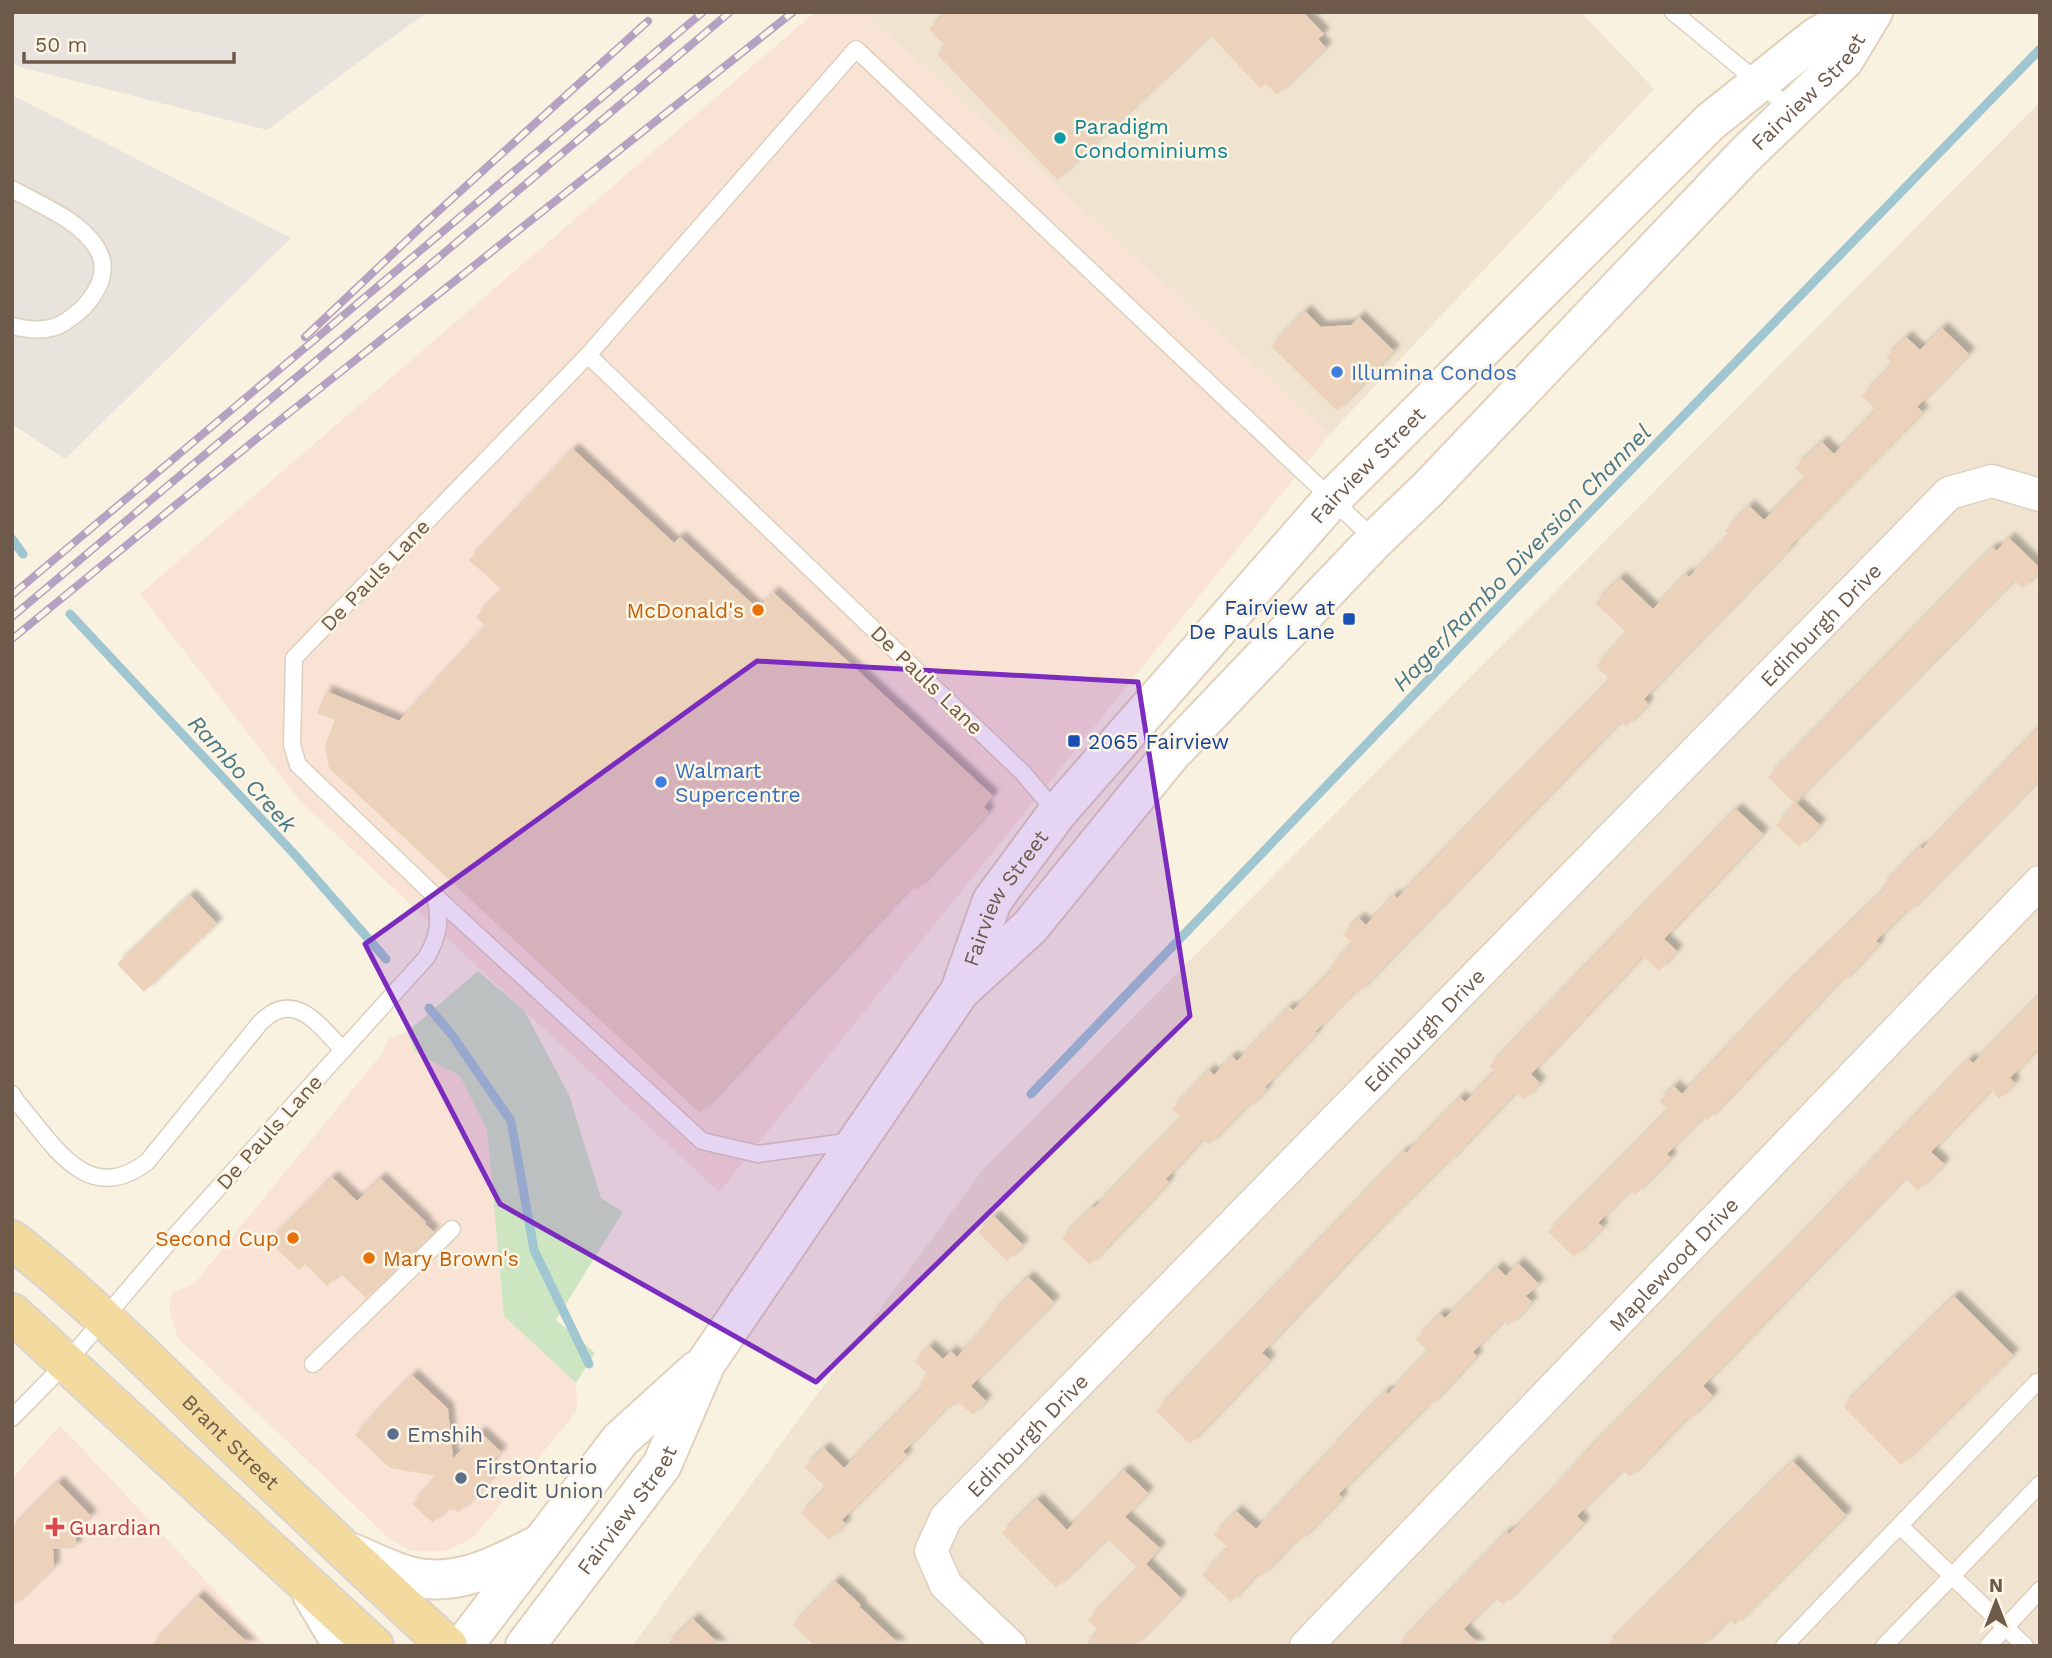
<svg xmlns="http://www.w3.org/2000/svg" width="2052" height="1658" viewBox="0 0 2052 1658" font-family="'Work Sans',sans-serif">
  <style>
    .residential { fill: #f0e4d0 }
    .commercial { fill: #f9e3d5 }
    .industrial { fill: #e8e3dc }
    .green { fill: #cde5c1 }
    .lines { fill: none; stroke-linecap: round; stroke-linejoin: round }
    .stream { stroke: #9fc6d1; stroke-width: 9 }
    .building { fill: #ecd2bb; filter: url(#shadow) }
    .lane-casing { stroke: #ddcfbe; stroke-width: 19 }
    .street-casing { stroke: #ddcfbe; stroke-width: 35 }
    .secondary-casing { stroke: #e1d0bc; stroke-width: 42 }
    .primary-casing { stroke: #d9d4d0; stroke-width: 42 }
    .lane { stroke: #fff; stroke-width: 16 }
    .street { stroke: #fff; stroke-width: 32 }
    .secondary { stroke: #fff; stroke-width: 38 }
    .primary { stroke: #f3da9e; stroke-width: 38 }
    .rail-casing { stroke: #b5a1c1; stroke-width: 8 }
    .rail { stroke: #fdf6e6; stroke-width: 5; stroke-dasharray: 16; stroke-linecap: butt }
    .marked { fill: #7b2cbf; fill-opacity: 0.2; stroke: #7b2cbf; stroke-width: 5; stroke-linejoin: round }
    .culture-dot { fill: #0f9aa8; stroke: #fdf6e6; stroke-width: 2.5 }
    .shop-dot { fill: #3f7fe0; stroke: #fdf6e6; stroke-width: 2.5 }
    .food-dot { fill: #e8710a; stroke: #fdf6e6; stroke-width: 2.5 }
    .transit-dot { fill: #1a4fb4; stroke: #fdf6e6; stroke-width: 2.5 }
    .service-dot { fill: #5c6f8a; stroke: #fdf6e6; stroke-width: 2.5 }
    .health-dot { fill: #e0444e; stroke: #fdf6e6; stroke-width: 2.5 }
    .labels { text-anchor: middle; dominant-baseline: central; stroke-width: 5; stroke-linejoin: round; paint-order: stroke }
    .street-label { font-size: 21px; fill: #6e5a4a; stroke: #fdf6e6 }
    .culture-label { font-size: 21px; fill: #0d838f; stroke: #fdf6e6; text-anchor: start }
    .shop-label { font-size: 21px; fill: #366cbe; stroke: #fdf6e6; text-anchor: start }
    .transit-label { font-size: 21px; fill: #164399; stroke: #fdf6e6; text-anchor: end }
    .food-label { font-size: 21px; fill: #c56008; stroke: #fdf6e6; text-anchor: end }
    .service-label { font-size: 21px; fill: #4e5e75; stroke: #fdf6e6; text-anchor: start }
    .health-label { font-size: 21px; fill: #be3a42; stroke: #fdf6e6; text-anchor: start }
    .water-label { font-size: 23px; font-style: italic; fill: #4a7886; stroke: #fdf6e6 }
  </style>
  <defs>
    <filter id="shadow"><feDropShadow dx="6" dy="-6" stdDeviation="2" flood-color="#0004"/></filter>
  </defs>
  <rect width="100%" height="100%" fill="#faf2e1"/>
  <!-- residential -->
  <g class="residential">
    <polygon points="863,12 1581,12 1654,89 1330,434"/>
    <polygon points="2040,102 2040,1646 632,1646 984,1168"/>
  </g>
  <!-- commercial -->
  <g class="commercial">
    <polygon points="815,12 863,12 1330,434 719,1192 300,801 140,594"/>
    <polygon points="407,1032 415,1052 460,1076 487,1130 504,1316 576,1383 577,1411 472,1539 444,1551 412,1551 392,1541 178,1338 169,1309 172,1292 194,1284 383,1052 389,1038"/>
    <polygon points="60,1425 267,1646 12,1646 12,1479"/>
  </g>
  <!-- industrial -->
  <g class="industrial">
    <polygon points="12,12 427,12 267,130 20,67 12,62"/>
    <polygon points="12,95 291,238 65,459 12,424"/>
  </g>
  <!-- green -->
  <polygon class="green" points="478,971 524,1010 569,1095 601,1198 623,1212 556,1320 595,1353 576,1383 504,1316 487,1130 460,1076 415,1052 407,1032"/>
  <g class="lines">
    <!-- stream -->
    <g class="stream">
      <polyline points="12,539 23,554"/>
      <polyline points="70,614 296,856 386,959"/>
      <polyline points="429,1008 452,1035 511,1121 534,1250 589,1364"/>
      <polyline points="1031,1094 1519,585 2040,49"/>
    </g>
  </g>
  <!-- building -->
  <g class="building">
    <polygon points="947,12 1303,12 1324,34 1318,39 1326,48 1277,95 1266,84 1260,88 1210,35 1057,180 937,54 945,46 929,29"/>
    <polygon points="1305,311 1321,327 1351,325 1359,317 1394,351 1337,411 1271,346"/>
    <polygon points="1942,328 1969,354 1917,407 1923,412 1790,546 1791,547 1644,699 1648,704 1626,727 1621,721 1358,993 1355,991 1315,1032 1317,1033 1265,1087 1267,1089 1248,1109 1246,1107 1209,1145 1203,1139 1166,1179 1169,1182 1090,1265 1062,1238 1092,1207 1094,1208 1181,1118 1172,1109 1209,1070 1214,1075 1232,1056 1237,1061 1289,1007 1293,1010 1333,969 1330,967 1353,943 1343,934 1359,918 1366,925 1394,895 1397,898 1610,680 1596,666 1627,633 1595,603 1620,578 1653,609 1686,574 1689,577 1729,535 1725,531 1749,506 1764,520 1805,479 1795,468 1822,442 1834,454 1876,410 1862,396 1893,364 1886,357 1906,337 1920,350"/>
    <polygon points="573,449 674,543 680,537 758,609 773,592 993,796 984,807 989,812 917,890 912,886 700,1113 329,768 325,746 335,720 317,713 326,691 399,721 486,626 476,617 502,590 469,560"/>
    <polygon points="2009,538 2040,568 2040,571 2023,588 2014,580 1794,803 1768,777 1993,547 1996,551"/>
    <polygon points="2040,726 2040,779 1909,912 1907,910 1876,941 1879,944 1842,983 1840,981 1708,1120 1704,1116 1667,1154 1671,1158 1635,1195 1630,1190 1598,1223 1603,1227 1574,1257 1548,1232 1668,1110 1659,1101 1674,1086 1682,1094 1786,985 1885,889 1882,886 1920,847 1922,849"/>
    <polygon points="1796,803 1820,825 1799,847 1776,825"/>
    <polygon points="1736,809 1763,834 1664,939 1677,951 1659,971 1643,956 1531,1074 1540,1083 1524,1100 1516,1092 1448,1163 1447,1162 1378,1230 1262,1353 1270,1360 1190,1444 1156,1411 1404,1151 1406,1153 1460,1097 1465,1102 1495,1071 1489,1066"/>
    <polygon points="190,895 217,924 144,992 117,964"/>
    <polygon points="2040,994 2040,1047 2010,1078 2015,1083 1999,1099 1991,1090 1931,1152 1944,1164 1918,1191 1905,1178 1703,1386 1713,1396 1690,1419 1688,1417 1630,1477 1622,1470 1577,1516 1584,1523 1503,1605 1495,1598 1464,1629 1480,1646 1397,1646 1507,1532 1509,1534 1545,1498 1585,1453 1778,1258 1969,1059 1973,1063"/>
    <polygon points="332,1177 357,1201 380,1178 426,1222 425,1224 434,1232 366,1298 340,1273 327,1286 305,1264 299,1270 269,1242"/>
    <polygon points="994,1216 1023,1245 1007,1261 978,1232"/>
    <polygon points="1518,1263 1539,1284 1526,1296 1532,1302 1509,1326 1503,1321 1473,1352 1477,1356 1429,1407 1427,1406 1339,1494 1342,1498 1300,1541 1297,1539 1261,1577 1257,1574 1231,1602 1202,1575 1228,1548 1214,1535 1236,1511 1256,1529 1332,1449 1331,1448 1386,1391 1388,1394 1428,1351 1416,1339 1440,1314 1445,1318 1497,1267 1506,1276"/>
    <polygon points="1028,1277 1054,1302 971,1386 986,1401 973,1415 957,1401 948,1410 946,1408 903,1452 907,1455 842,1520 846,1524 829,1540 801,1513 826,1488 805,1467 824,1448 844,1468 923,1387 920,1383 928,1374 915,1362 929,1346 943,1359 951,1351 957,1357 993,1318 990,1316"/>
    <polygon points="1954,1296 2013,1355 1901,1465 1843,1406"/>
    <polygon points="412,1375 448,1409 453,1458 480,1432 501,1452 489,1465 494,1476 459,1512 447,1508 433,1523 412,1504 437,1476 390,1468 355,1435"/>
    <polygon points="1793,1461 1846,1515 1735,1625 1729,1619 1702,1646 1606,1646"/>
    <polygon points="1124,1470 1148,1493 1125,1517 1160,1548 1146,1564 1181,1598 1134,1646 1084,1646 1099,1631 1088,1620 1138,1568 1107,1539 1056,1588 1002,1533 1037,1499 1067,1530"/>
    <polygon points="58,1482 91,1516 75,1532 76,1548 53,1549 54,1567 12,1607 12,1528"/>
    <polygon points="835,1581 861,1605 859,1606 901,1646 815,1646 793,1625"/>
    <polygon points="198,1596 251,1646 151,1646"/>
    <polygon points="693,1619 721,1646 666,1646"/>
  </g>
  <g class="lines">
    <!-- lane casing -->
    <g class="lane-casing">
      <g id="lane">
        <polyline points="1673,12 1793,111"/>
        <path d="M12,189C40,205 78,219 96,247C115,275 89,307 65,322C50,332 28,330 12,326"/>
        <polyline points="588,355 856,49 1375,540"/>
        <polyline points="435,896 702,1141 758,1154 853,1141"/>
        <path d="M12,1094L16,1101C53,1143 86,1208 147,1162L260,1023C294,988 319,1025 343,1050"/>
        <polyline points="313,1364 452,1229"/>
        <path d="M12,1418L67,1362L163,1249L426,958C439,937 441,919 435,896L298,765L292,745L294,658L588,355L1023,773L1057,813"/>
        <polyline points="1784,1646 2037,1382 2040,1384"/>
        <polyline points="1884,1646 1952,1576 1900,1526"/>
        <polyline points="1988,1646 2040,1590"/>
        <polyline points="2025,1646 1952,1576 2040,1484"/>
      </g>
    </g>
    <!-- street casing -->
    <g class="street-casing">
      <g id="street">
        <path id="s1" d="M1010,1646L946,1585L931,1551L946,1518L1949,493L1992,481L2040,495"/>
        <path id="s2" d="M1306,1646L2040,882"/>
      </g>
    </g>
    <!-- secondary casing -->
    <g class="secondary-casing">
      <g id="secondary">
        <path id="s3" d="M962,985L992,901L1057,813L1332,499L1710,122L1815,38L1858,12"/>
        <path d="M347,1551C367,1559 388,1570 409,1576C454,1588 494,1567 534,1547"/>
        <polyline points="312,1594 343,1646"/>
        <polyline points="463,1646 620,1440 696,1371"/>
        <path id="s4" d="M525,1646L662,1465L706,1363L960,991L1030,927L1170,755L1375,540L1428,489L1745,155L1844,60L1873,12"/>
      </g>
    </g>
    <!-- primary casing -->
    <g class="primary-casing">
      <g id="primary">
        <path id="s5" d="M12,1240C89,1300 158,1370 227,1438C300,1508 373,1578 448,1646"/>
        <polyline points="12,1313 374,1646"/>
      </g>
    </g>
    <!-- lane -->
    <use href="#lane" class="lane"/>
    <!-- street -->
    <use href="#street" class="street"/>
    <!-- secondary -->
    <use href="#secondary" class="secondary"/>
    <!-- primary -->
    <use href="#primary" class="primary"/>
    <!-- rail casing -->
    <g class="rail-casing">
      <g id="rail">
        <polyline points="305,337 422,226 648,21"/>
        <polyline points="12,595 703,12"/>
        <polyline points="12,617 730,12"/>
        <polyline points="12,639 260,436 793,12"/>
      </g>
    </g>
    <!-- rail -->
    <use href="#rail" class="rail"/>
  </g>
  <!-- marked area -->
  <path class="marked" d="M757,661L1138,682L1190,1016L816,1382L500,1204L365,944Z"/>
  <!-- markers -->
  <circle class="culture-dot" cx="1060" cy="138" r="7"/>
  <g class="shop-dot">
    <circle cx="1337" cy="372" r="7"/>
    <circle cx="661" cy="782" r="7"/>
  </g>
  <g class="food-dot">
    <circle cx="758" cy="610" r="7"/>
    <circle cx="293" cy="1238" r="7"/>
    <circle cx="369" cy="1258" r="7"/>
  </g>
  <g class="transit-dot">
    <rect x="1342" y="612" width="14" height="14" rx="3.5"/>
    <rect x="1067" y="734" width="14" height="14" rx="3.5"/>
  </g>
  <g class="service-dot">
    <circle cx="393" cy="1434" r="7"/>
    <circle cx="461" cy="1478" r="7"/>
  </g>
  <path class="health-dot" d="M51.5 1516.5h7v7h7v7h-7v7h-7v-7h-7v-7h7z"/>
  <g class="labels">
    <!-- street labels -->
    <g class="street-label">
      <text stroke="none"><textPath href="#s4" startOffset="2026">Fairview Street</textPath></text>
      <text stroke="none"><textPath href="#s3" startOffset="665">Fairview Street</textPath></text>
      <text transform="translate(375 575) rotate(-46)">De Pauls Lane</text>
      <text stroke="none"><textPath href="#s1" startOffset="1412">Edinburgh Drive</textPath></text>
      <text transform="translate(927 680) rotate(44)">De Pauls Lane</text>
      <text stroke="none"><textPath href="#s3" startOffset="98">Fairview Street</textPath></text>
      <text stroke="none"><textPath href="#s1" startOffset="845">Edinburgh Drive</textPath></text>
      <text transform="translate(269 1132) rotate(-48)">De Pauls Lane</text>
      <text stroke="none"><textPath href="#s2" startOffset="530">Maplewood Drive</textPath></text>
      <text stroke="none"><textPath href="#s1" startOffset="278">Edinburgh Drive</textPath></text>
      <text stroke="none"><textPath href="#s5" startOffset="298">Brant Street</textPath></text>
      <text stroke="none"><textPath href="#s4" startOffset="170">Fairview Street</textPath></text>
    </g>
    <!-- culture labels -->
    <g class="culture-label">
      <text x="1074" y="126">Paradigm<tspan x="1074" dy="24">Condominiums</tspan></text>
    </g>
    <!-- shop labels -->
    <g class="shop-label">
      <text x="1351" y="372">Illumina Condos</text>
      <text x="675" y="770">Walmart<tspan x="675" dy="24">Supercentre</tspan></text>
    </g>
    <!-- transit labels -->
    <g class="transit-label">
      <text x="1335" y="607">Fairview at<tspan x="1335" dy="24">De Pauls Lane</tspan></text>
      <text x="1088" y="741" text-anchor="start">2065 Fairview</text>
    </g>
    <!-- food labels -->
    <g class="food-label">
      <text x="744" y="610">McDonald's</text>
      <text x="279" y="1238">Second Cup</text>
      <text x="383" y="1258" text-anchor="start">Mary Brown's</text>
    </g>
    <!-- service labels -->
    <g class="service-label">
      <text x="407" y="1434">Emshih</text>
      <text x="475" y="1466">FirstOntario<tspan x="475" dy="24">Credit Union</tspan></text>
    </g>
    <!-- health labels -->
    <g class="health-label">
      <text x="69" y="1527">Guardian</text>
    </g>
    <!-- water labels -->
    <g class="water-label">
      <text transform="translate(1522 558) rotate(-46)">Hager/Rambo Diversion Channel</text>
      <text transform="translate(242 774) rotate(48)">Rambo Creek</text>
    </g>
  </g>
  <!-- border -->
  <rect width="2052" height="1658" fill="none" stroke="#6e5a4a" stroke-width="28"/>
  <!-- north arrow -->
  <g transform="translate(1996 1602)" stroke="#fdf6e6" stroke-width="5" paint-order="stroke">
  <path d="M0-5L12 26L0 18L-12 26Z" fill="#6e5a4a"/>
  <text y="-10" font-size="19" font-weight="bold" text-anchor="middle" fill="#6e5a4a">N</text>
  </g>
  <!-- scale -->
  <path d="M24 52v10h210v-10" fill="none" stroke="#6e5a4a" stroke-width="3.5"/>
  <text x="35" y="52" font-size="21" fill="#6e5a4a" stroke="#fdf6e6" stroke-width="5" paint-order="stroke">50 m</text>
</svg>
